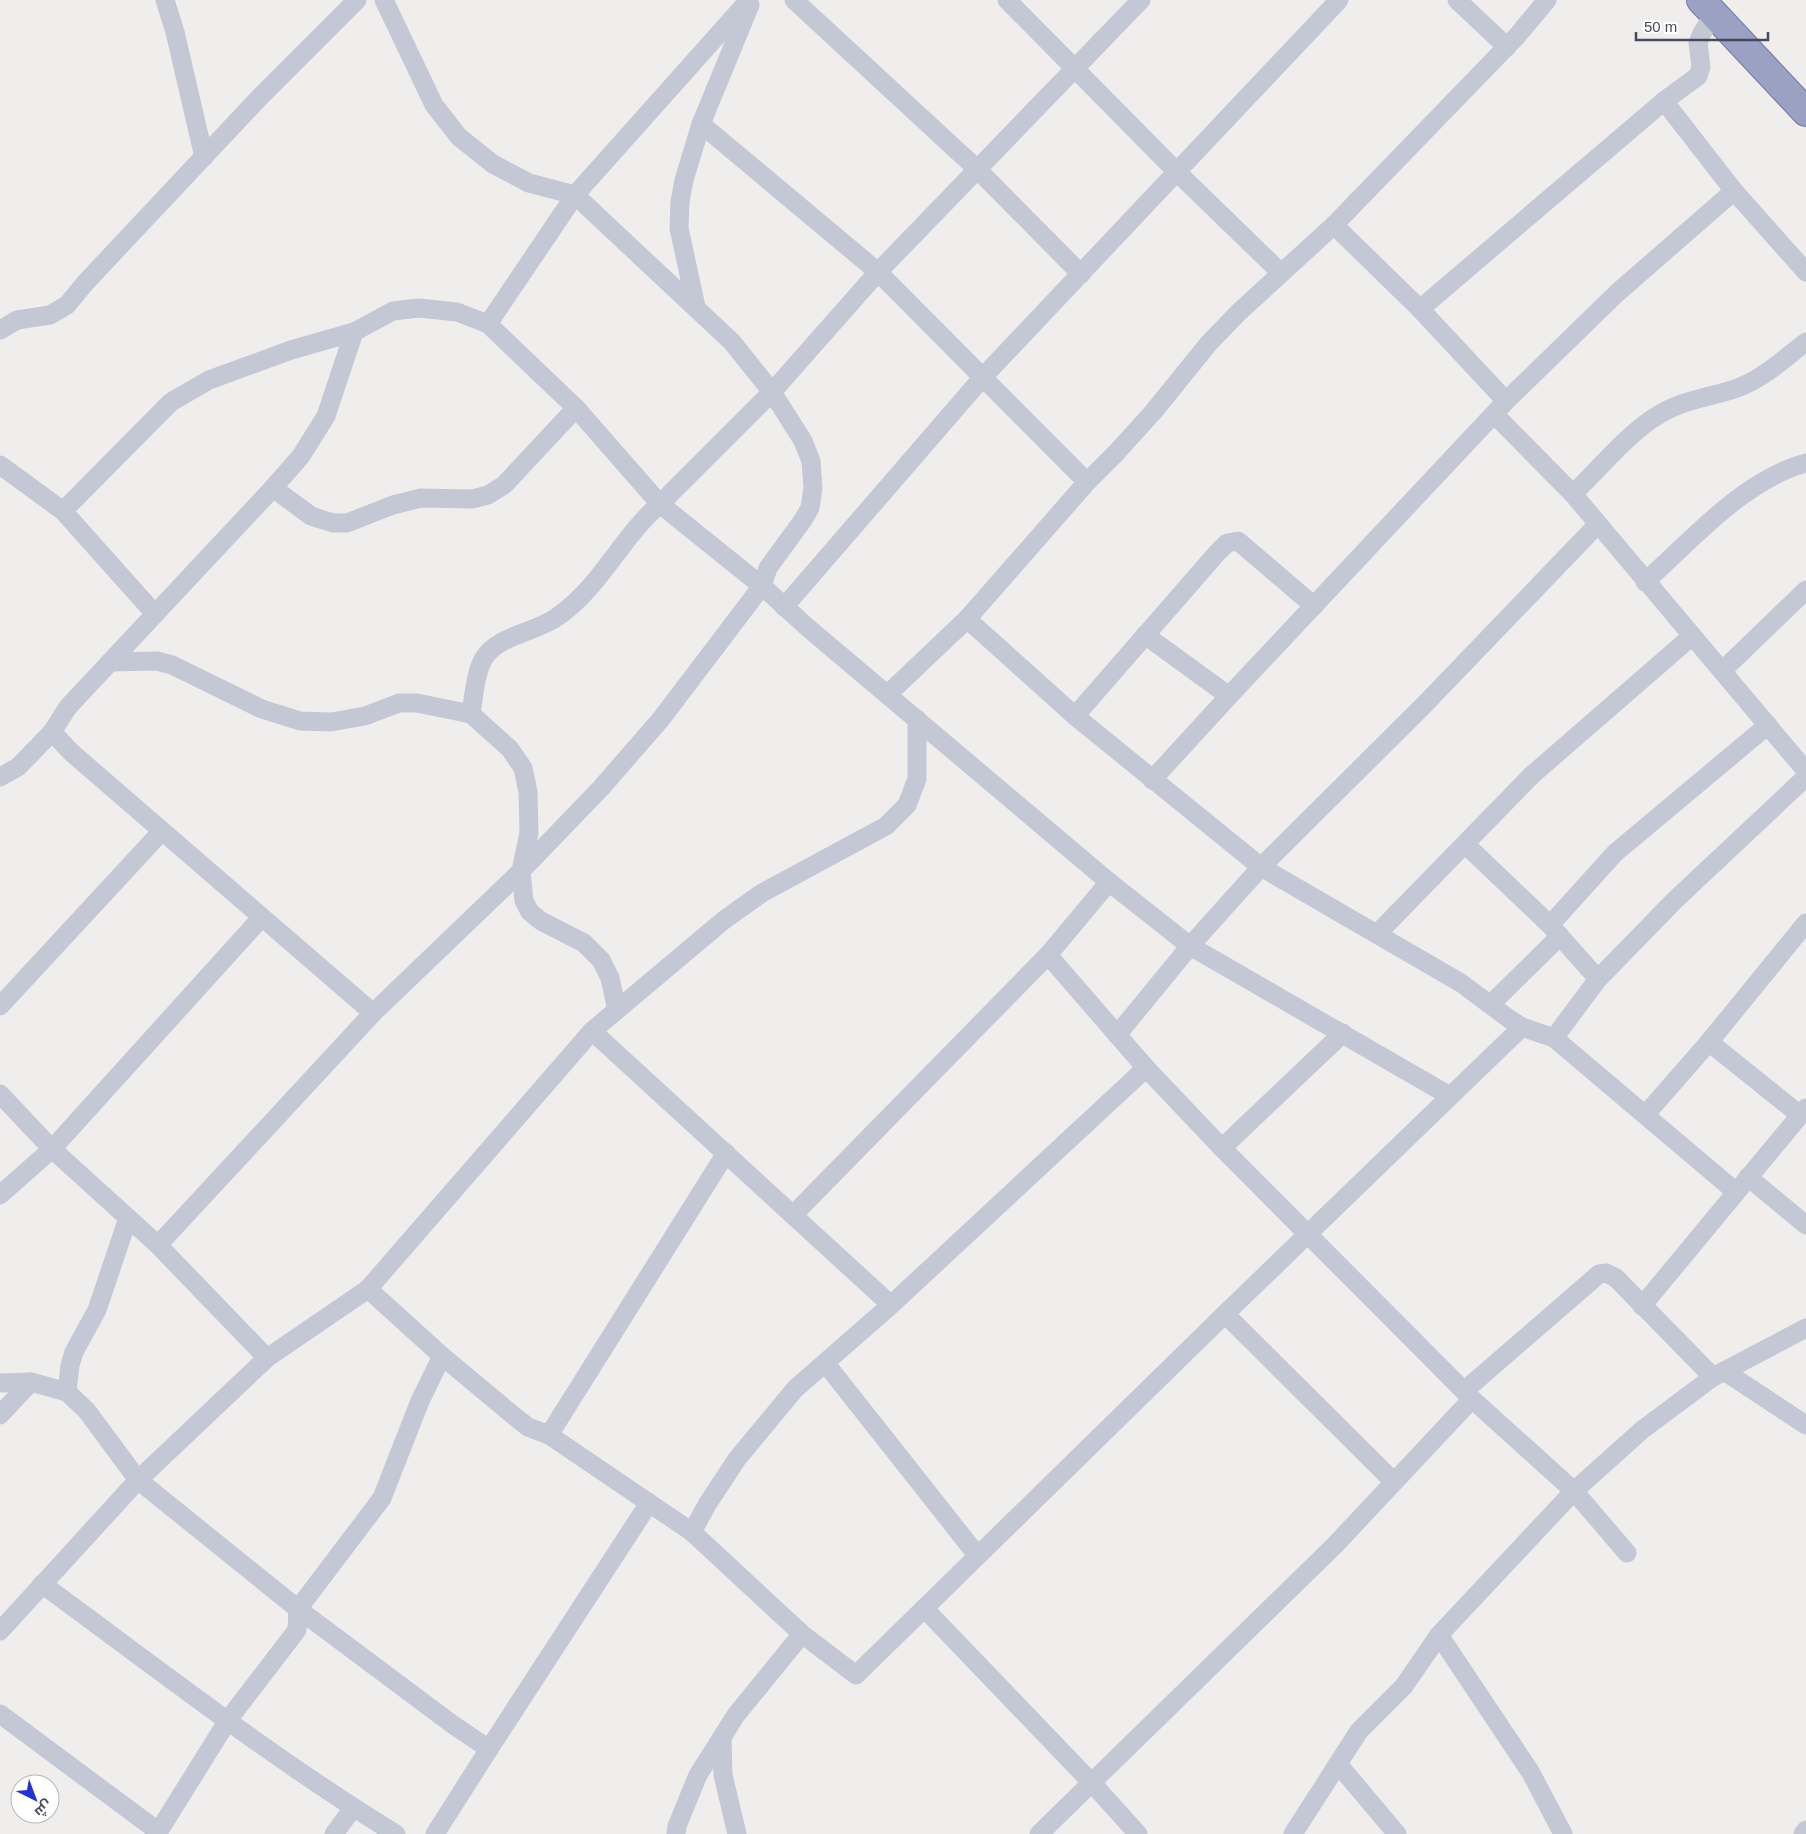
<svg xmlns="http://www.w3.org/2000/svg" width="1806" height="1834" viewBox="0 0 1806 1834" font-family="Helvetica,Cairo,sans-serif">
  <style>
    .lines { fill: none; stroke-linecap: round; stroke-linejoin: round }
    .trunk-casing { stroke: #727aa6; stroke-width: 30 }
    .minor { stroke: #c4c7d4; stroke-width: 19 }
    .trunk { stroke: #9aa1c2; stroke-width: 28 }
  </style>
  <rect width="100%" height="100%" fill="#f0eeed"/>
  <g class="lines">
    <!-- trunk casing -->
    <g class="trunk-casing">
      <polyline id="trunk" points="1701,0 1806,112"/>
    </g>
    <!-- minor -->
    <g class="minor">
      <polyline points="165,0 175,32 204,157"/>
      <polyline points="794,0 977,169 1081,274"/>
      <polyline points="1007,0 1177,172 1281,273"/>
      <polyline points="1457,0 1507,47"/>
      <polyline points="1664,101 1734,191 1806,272"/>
      <polyline points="701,124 878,272 1087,482"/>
      <polyline points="1334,225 1420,309 1506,401"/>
      <polyline points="696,307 679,228 680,202 684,180 701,124 750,5"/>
      <polyline points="1420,309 1664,101 1698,76 1701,67 1698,43 1702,33 1714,14"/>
      <polyline points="488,324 575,195 749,0"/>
      <polyline points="0,330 17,320 50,315 67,305 86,282 259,98 357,0"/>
      <polyline points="1494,414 1573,494 1806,771"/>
      <polyline points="0,465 63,511 155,614"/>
      <polyline points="273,488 311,516 333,523 347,523 393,505 421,498 472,499 488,495 504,485 576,408"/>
      <path d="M1573,494C1598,470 1630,431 1660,414C1684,399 1714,397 1740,387C1765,377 1785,358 1806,342"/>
      <polyline points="63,511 171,402 209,380 291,350 354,332 393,311 419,308 457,312 488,324 576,408 660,504 762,586 807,627 1109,882 1190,946 1450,1096"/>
      <path d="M1645,582C1692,540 1743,480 1806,463"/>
      <polyline points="784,607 983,377 1339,0"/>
      <polyline points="967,619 1075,716 1261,867 1461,983 1508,1018 1522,1027 1554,1038 1736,1192"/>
      <polyline points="1145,635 1229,696"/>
      <polyline points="110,662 157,661 172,665 262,709 300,721 331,722 365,716 399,703 417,703 471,714 510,749 523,768 528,792 529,833 521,871 524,901 530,912 541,921 584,943 601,960 610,978 617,1010"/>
      <polyline points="1722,671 1806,590"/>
      <polyline points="888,694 967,619 1087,482 1116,453 1154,411 1209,343 1239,312 1334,225 1517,36 1547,0"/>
      <path d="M471,714C474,696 475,673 484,658C498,635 537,632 557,617C600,588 621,537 660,504L772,392L878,272L1141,0"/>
      <polyline points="1075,716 1217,553 1227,543 1238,541 1314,606"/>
      <polyline points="52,732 72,753 373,1013"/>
      <polyline points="0,777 18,767 52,732 68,707 273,488 301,456 326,416 354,332"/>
      <polyline points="1152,780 1229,696 1506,401 1617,293 1734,191"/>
      <polyline points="1465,844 1550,925 1598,979"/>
      <polyline points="1550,925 1615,853 1768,725"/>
      <polyline points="1377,934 1532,775 1692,636"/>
      <polyline points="1048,955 1146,1068 1222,1148 1472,1399 1574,1491 1627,1553"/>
      <polyline points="1491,1004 1560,936"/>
      <polyline points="0,1006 162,831"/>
      <polyline points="592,1031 891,1305"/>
      <polyline points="1117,1035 1190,946 1261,867 1424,705 1598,524"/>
      <polyline points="1554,1038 1598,979 1675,900 1806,777"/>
      <polyline points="1709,1042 1800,1115"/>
      <polyline points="0,1094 52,1149 158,1245 267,1358"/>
      <polyline points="1646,1114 1709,1042 1806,923"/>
      <polyline points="1222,1148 1343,1033"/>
      <polyline points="1748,1177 1806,1225"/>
      <polyline points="0,1195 52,1149 261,918"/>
      <polyline points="793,1215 1048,955 1109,882"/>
      <polyline points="158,1245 373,1013 521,871 601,788 661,719 762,586 768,568 803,520 810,508 813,488 811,461 803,441 772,392 732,342 575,195 529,183 493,164 459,137 434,105 384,0"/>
      <polyline points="368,1289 442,1356 514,1416 528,1427 549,1435 692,1532 802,1634 856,1675 1225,1314 1522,1027"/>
      <polyline points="1642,1306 1806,1108"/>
      <polyline points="1225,1314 1394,1482"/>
      <polyline points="826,1364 977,1555"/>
      <polyline points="1724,1371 1806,1425"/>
      <polyline points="0,1383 31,1382 67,1392 87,1411 138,1480 298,1609 452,1724 489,1749"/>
      <polyline points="1464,1391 1599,1274 1606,1273 1616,1278 1713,1377"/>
      <polyline points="67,1392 70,1365 74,1352 97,1310 128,1218"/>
      <polyline points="0,1415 31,1382"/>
      <polyline points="549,1435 726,1153"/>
      <polyline points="692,1532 708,1503 737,1459 795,1389 891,1305 1146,1068"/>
      <path d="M42,1584C158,1669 273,1759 396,1834"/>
      <polyline points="924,1608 1091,1782 1138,1834"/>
      <polyline points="0,1631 138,1480 267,1358 368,1289 592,1031 724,920 762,893 886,826 907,805 917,779 917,719"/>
      <polyline points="1439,1635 1531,1773 1563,1834"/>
      <polyline points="0,1714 159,1832"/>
      <polyline points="722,1738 723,1775 737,1834"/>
      <polyline points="1338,1764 1397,1834"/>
      <polyline points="157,1834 228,1720 297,1630 298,1609 382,1498 420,1401 442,1356"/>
      <polyline points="334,1834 353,1808"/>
      <polyline points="435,1834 489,1749 649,1503"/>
      <polyline points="676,1834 677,1826 698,1775 736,1715 802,1634"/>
      <polyline points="1039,1834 1335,1545 1472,1399"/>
      <polyline points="1293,1834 1359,1731 1404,1686 1439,1635 1574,1491 1642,1430 1713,1377 1806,1328"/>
      <polyline points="1803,1834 1806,1830"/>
    </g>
    <!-- trunk -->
    <use href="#trunk" class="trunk"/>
  </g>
  <!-- north arrow -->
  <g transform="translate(35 1799) rotate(138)"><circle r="24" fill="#ffffff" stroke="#b5b7bd"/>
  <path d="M0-4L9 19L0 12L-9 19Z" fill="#2133d7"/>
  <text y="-8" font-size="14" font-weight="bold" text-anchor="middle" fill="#464a5a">ش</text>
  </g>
  <!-- scale -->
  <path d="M1636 32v8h132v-8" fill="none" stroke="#464a5a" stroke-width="2.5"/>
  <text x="1644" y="32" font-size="15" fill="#464a5a" stroke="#ffffff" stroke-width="4" paint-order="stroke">50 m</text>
</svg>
